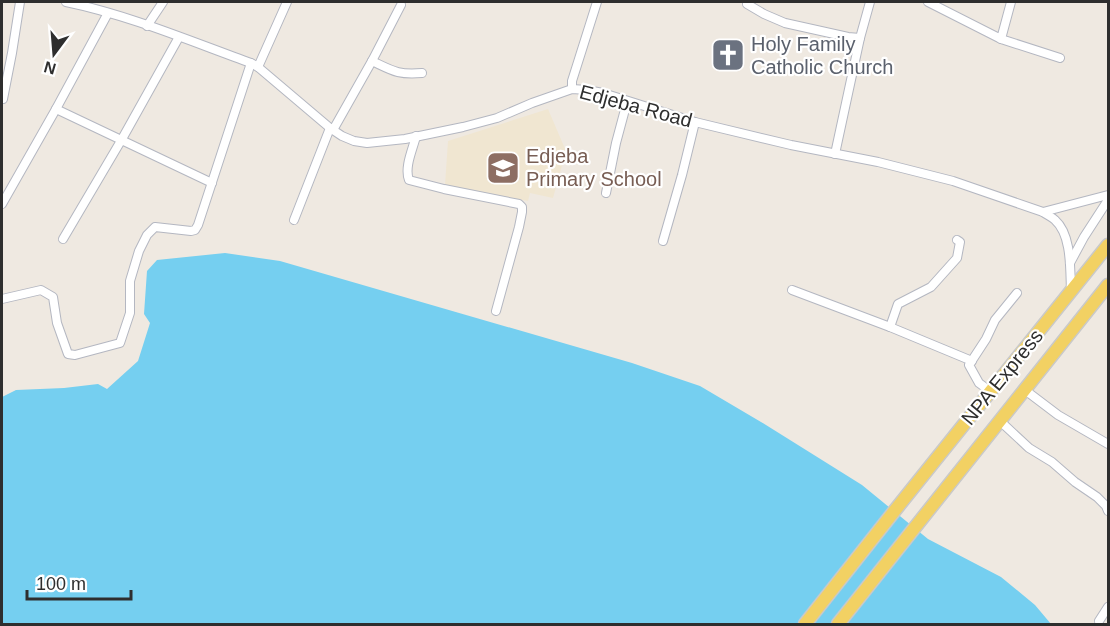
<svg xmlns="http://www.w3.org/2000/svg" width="1110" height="626" viewBox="0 0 1110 626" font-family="Arial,sans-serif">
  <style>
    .education { fill: #f0e6d1 }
    .water { fill: #75cff0 }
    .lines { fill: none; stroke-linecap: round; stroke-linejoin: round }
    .minor-casing { stroke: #b4b7c1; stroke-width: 10 }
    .primary-casing { stroke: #c9c9c9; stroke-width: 15 }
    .minor { stroke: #fff; stroke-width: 8 }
    .primary { stroke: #f2d163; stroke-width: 12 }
    .labels { text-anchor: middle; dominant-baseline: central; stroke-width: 4.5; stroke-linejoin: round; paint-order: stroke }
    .worship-label { font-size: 20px; fill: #5b616d; stroke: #fff; text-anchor: start }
    .street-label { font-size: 20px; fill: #2e2e2e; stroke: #fff }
    .education-label { font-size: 20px; fill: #785e54; stroke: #fff; text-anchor: start }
  </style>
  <rect width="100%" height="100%" fill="#efe9e1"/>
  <!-- education -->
  <polygon class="education" points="548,109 566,151 553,198 530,193 528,201 445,185 448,141"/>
  <!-- water -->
  <polygon class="water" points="225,253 280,261 632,363 700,386 761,422 862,485 928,539 1001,577 1035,605 1051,624 2,624 2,397 16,390 64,388 98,384 107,389 138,361 150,323 144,314 147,271 157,260"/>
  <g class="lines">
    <!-- minor casing -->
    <g class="minor-casing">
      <g id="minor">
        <path d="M66,2C129,15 190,41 251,63L258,67L330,128L342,136L354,141L367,143L405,139L463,127L497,118L532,103L572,89L587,90L603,93L695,122L791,145L878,162L953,181L1043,212C1047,215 1052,217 1055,220C1072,235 1070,270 1071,291"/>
        <polyline points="928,2 1001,39 1011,2"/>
        <polyline points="747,4 764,14 785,23 848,37 860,38"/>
        <polyline points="147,26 163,2"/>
        <polyline points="1001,39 1060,58"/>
        <path d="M372,61C393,71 398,75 422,73"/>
        <polyline points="258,67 287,2"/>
        <polyline points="572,89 572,81 597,2"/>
        <polyline points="3,99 12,53 20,2"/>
        <polyline points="56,109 212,183"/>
        <polyline points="333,130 372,61 401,5"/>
        <path d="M416,136C413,149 404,167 409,180L444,189L519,204L522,207V212L519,227L496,311"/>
        <polyline points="835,154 860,38 870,2"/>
        <polyline points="606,193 616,143 627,102"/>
        <polyline points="2,204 56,109 108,13"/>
        <polyline points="1043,212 1108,195"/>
        <polyline points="294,220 330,128"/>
        <polyline points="63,239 122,139 179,37"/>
        <polyline points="957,240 960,242 957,258 931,287 898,304 890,327 972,361"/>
        <polyline points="663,241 682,175 695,122"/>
        <polyline points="1070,263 1084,237 1108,200"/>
        <polyline points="792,290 890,327"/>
        <polyline points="2,299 41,290 53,297 57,323 68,354 75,355 120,343 130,313 130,281 139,251 147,235 155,227 191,231 195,230 198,225 251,63"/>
        <polyline points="1025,390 1058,415 1108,444"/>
        <polyline points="990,391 979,383 969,365 986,339 995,320 1017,293"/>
        <polyline points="1000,421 1029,448 1052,462 1075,482 1097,497 1106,506 1108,511"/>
        <polyline points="1099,621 1108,607"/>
      </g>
    </g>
    <!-- primary casing -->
    <g class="primary-casing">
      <g id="primary">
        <polyline points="805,624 896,509 1108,245"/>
        <polyline points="838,624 1108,285"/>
      </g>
    </g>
    <!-- minor -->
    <use href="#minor" class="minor"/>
    <!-- primary -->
    <use href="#primary" class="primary"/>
  </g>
  <!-- icons -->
  <defs>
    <g id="church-square" transform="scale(1.725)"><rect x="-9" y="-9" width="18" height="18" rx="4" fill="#6b7280" stroke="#fff"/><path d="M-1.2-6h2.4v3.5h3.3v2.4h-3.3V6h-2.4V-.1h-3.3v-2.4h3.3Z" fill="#fff"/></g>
    <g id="school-square" transform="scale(1.725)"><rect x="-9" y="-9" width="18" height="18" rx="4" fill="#8d6e63" stroke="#fff"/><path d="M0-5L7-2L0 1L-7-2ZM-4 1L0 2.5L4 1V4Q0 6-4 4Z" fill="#fff"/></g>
  </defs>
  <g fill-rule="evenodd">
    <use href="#church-square" x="728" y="55"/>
    <use href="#school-square" x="503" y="168"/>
  </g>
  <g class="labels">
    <!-- worship labels -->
    <g class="worship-label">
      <text x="751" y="44">Holy Family<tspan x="751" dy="23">Catholic Church</tspan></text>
    </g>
    <!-- street labels -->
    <g class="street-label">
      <text transform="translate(636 106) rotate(15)">Edjeba Road</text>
      <text transform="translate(1002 377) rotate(-51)">NPA Express</text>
    </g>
    <!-- education labels -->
    <g class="education-label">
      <text x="526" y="156">Edjeba<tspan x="526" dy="23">Primary School</tspan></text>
    </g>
  </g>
  <!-- border -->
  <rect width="1110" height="626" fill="none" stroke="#2e2e2e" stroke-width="6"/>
  <!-- north arrow -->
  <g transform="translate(54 54) rotate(196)" stroke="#ffffff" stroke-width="4.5" paint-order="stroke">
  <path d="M0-4.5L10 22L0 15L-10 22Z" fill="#2e2e2e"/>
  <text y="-9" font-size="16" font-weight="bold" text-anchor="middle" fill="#2e2e2e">N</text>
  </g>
  <!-- scale -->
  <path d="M27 590v9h104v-9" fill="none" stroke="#2e2e2e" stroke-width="3"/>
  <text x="36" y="590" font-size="18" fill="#2e2e2e" stroke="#ffffff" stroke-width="4.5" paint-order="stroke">100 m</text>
</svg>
